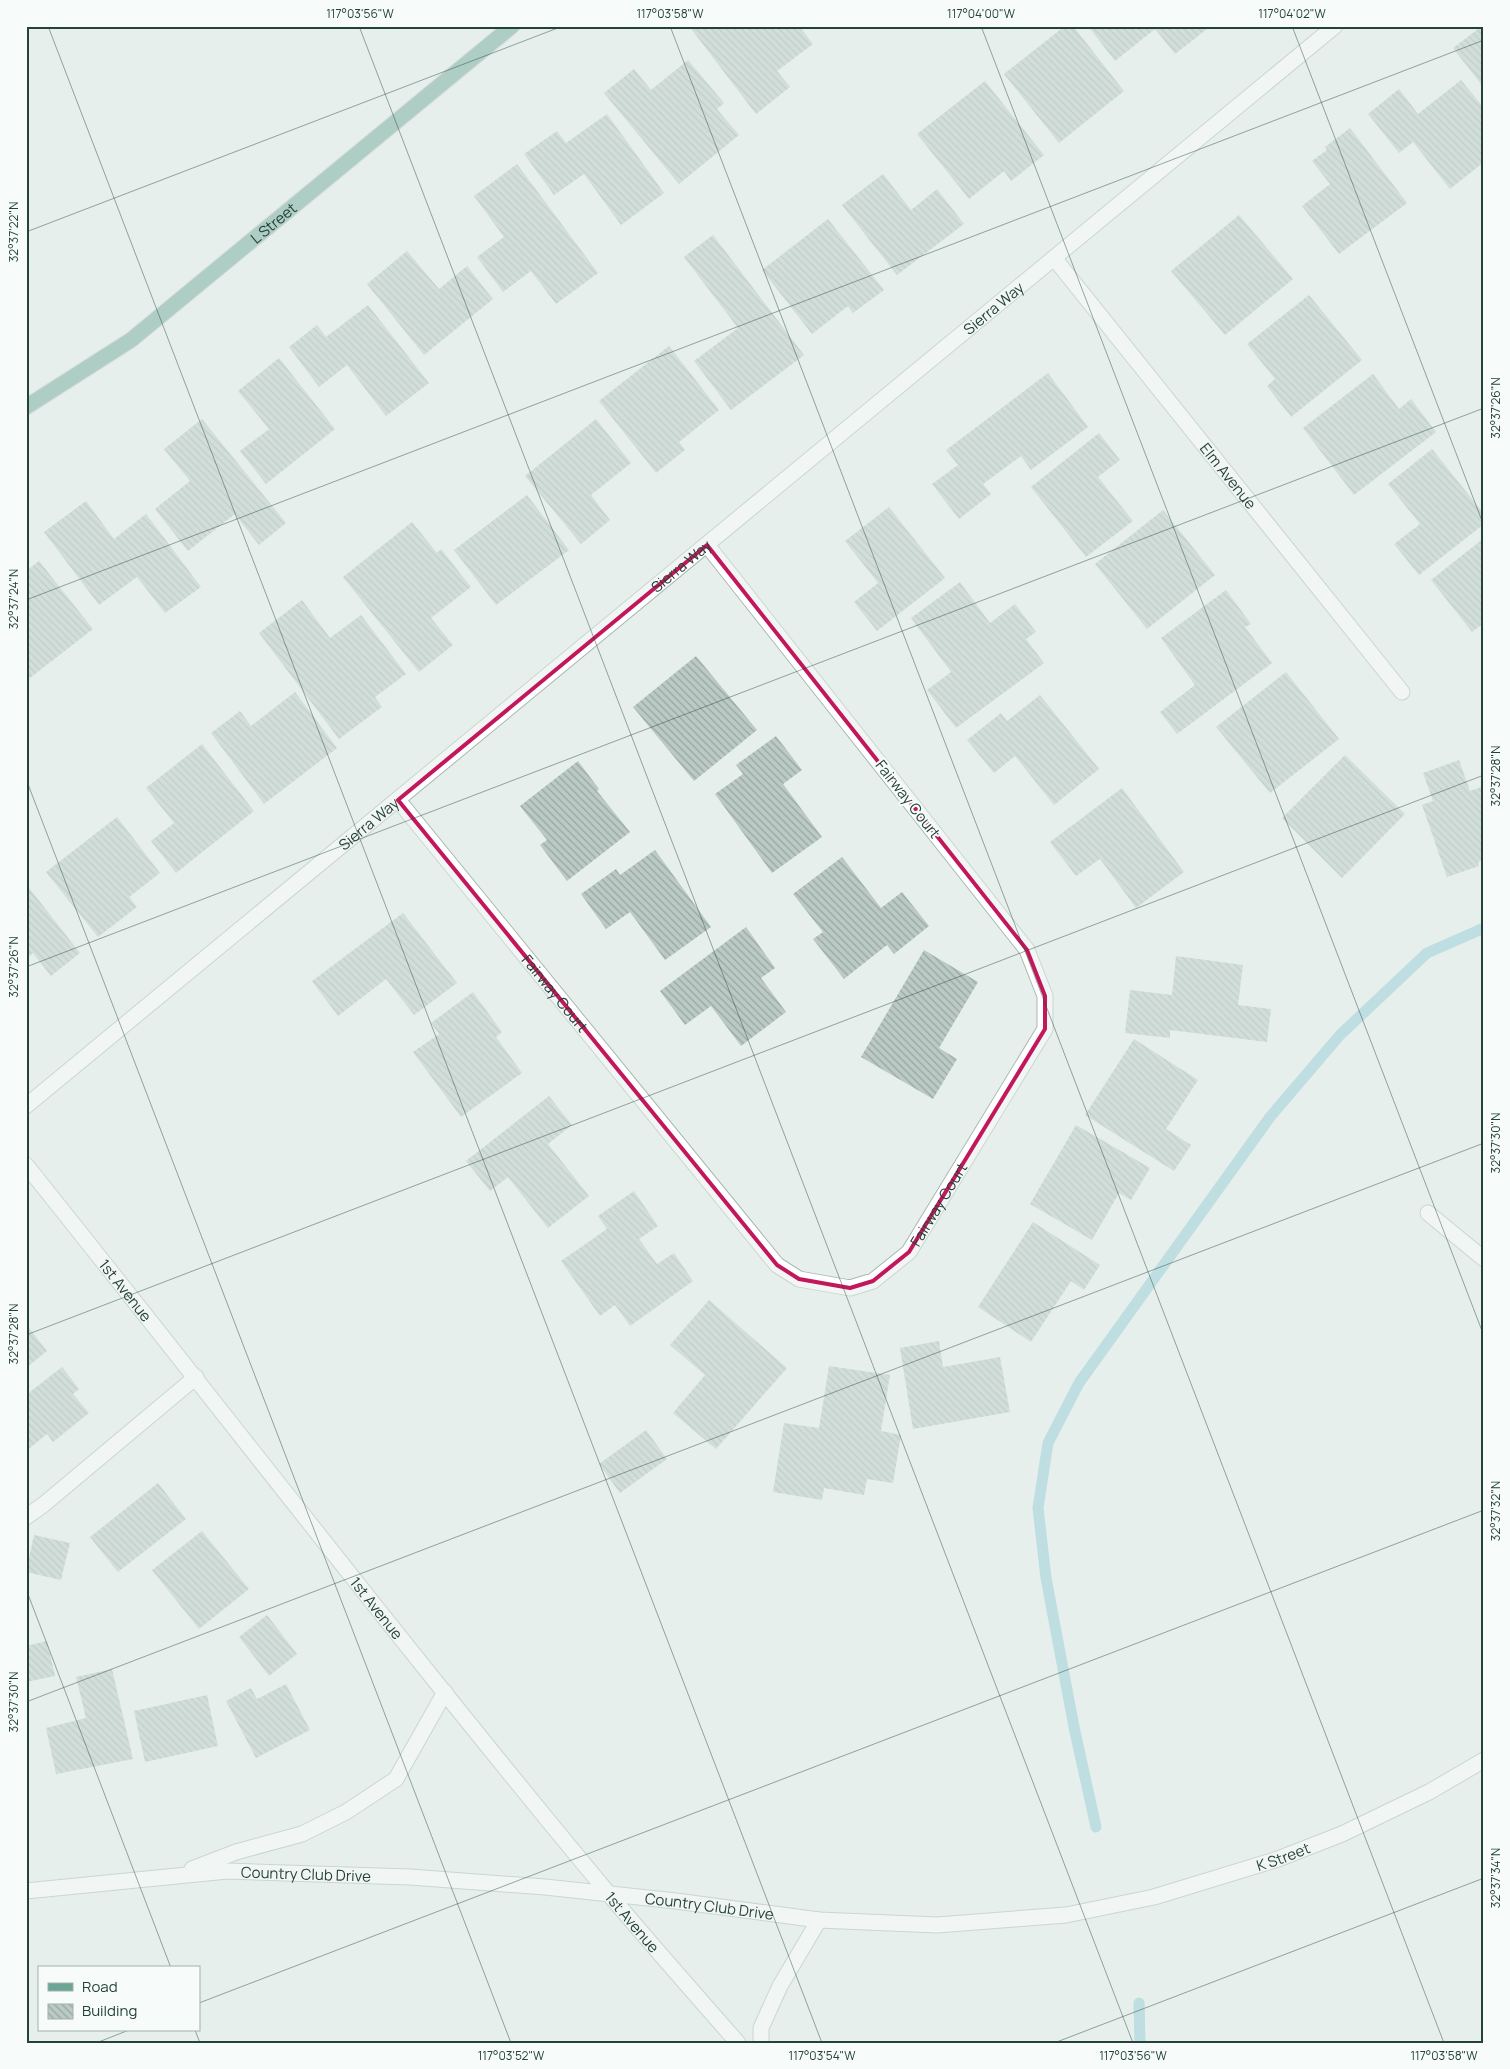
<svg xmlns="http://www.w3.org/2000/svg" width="1510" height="2069" viewBox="0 0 1510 2069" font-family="Manrope,sans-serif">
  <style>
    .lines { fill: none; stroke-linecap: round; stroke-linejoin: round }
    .stream { stroke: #8ec9d4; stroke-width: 11 }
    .building { fill: url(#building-back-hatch) }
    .service-casing { stroke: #a8b8b2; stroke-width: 17 }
    .minor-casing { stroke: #a8b8b2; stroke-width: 17 }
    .tertiary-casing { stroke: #a8b8b2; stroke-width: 17 }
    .primary-casing { stroke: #c2cac8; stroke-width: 17 }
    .service { stroke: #fff; stroke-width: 15 }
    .minor { stroke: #fff; stroke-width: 15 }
    .tertiary { stroke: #fff; stroke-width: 15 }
    .primary { stroke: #6aa596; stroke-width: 15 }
    .marked { fill: none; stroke: #c2185b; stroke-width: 4; stroke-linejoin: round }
    .ticks { fill: none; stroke: #24423a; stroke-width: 1; stroke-opacity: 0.45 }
    .labels { text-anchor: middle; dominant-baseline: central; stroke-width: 4; stroke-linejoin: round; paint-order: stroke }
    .street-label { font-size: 15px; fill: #24423a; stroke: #f7fbf9 }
    .neatline { fill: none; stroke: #24423a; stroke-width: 2 }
    .ticks-label { font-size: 12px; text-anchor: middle; fill: #24423a }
  </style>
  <defs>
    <pattern id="building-back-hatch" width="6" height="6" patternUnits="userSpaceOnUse" patternTransform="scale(1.25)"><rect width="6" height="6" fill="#bbcac4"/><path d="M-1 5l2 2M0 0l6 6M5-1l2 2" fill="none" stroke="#98a6a0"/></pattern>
  </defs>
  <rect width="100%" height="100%" fill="#e6efeb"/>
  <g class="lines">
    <!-- stream -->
    <g class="stream">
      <polyline points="1096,1827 1074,1727 1046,1578 1038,1508 1048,1443 1079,1383 1270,1117 1340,1035 1427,953 1484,928"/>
      <polyline points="1139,2003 1140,2043"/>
    </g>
  </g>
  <!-- building -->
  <g class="building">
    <polygon points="689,26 799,26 813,44 777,71 790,87 756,114"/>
    <polygon points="1065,26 1073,26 1124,91 1059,143 1004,74"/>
    <polygon points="1088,26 1204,26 1207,29 1175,54 1155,29 1115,61"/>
    <polygon points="1482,26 1484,26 1484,88 1453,48"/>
    <polygon points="688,60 724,103 717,109 739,135 679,184 604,93 634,69 651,90"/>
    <polygon points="1461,80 1484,108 1484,162 1450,189 1413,142 1399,153 1368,114 1399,89 1418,114"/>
    <polygon points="985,81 1044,155 1011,181 1004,171 969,199 917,134"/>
    <polygon points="607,114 664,193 621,225 584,174 554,195 524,154 557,131 566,143"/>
    <polygon points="1350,128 1407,203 1339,254 1302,206 1330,184 1312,161 1327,150 1325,147"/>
    <polygon points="517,164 598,273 556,304 531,271 503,292 477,257 504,237 474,196"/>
    <polygon points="883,174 911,210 937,189 964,224 897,275 842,205"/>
    <polygon points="1239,215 1293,279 1225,335 1171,271"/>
    <polygon points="828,219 884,290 853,313 848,306 812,334 762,270"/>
    <polygon points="713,235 804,355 731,410 694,361 738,328 684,257"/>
    <polygon points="407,251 439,289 467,266 493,299 424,355 367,284"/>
    <polygon points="1309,295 1362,360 1291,417 1267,386 1275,379 1247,344"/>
    <polygon points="368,305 429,383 386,416 347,365 319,387 289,347 317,325 326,337"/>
    <polygon points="669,346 719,410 679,442 685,450 656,473 599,401"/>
    <polygon points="279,358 335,429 266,484 240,451 269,429 238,391"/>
    <polygon points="1048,373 1088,427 1031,470 1021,456 983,484 991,494 959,519 932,484 958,465 946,450"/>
    <polygon points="1373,374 1399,409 1411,399 1436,432 1354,495 1303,428"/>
    <polygon points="202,419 286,523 259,545 235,514 188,551 155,509 190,481 164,449"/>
    <polygon points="596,419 631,463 591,495 610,520 581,544 525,476"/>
    <polygon points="1099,433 1120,460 1098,477 1133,521 1086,557 1031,487"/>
    <polygon points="1432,449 1484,514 1484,524 1419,575 1394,544 1420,524 1388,484"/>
    <polygon points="527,495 569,550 496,605 454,550"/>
    <polygon points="86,501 114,539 146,514 201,587 165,613 137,577 99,605 44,532"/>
    <polygon points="889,507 945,578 877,631 854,602 878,583 845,541"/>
    <polygon points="1163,510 1215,575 1147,629 1095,564"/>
    <polygon points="412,522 437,553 441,549 471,587 431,618 453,645 419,672 343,577"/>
    <polygon points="1484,538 1484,623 1472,632 1431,580"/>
    <polygon points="39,561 93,629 26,681 26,571"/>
    <polygon points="960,582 990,623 1015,604 1036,632 1026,639 1044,663 956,728 927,690 951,672 911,618"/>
    <polygon points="1226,590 1251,624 1245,627 1272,663 1177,734 1160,712 1195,685 1161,638"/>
    <polygon points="302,600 330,638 361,615 406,674 375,697 382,707 339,739 259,633"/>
    <polygon points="696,656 757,730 694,781 633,707"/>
    <polygon points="1286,672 1339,739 1270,793 1216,727"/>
    <polygon points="295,692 337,748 264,804 211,733 240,711 251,726"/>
    <polygon points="1040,695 1099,769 1054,805 1015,756 994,773 967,740 1001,713 1007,721"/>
    <polygon points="776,736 802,770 783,784 822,837 772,873 715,794 743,774 736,765"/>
    <polygon points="202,744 254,811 176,873 151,841 174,823 146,788"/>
    <polygon points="1345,755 1405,814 1342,878 1282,818"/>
    <polygon points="1459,760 1470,791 1484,786 1484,860 1478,862 1479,866 1447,877 1422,805 1433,801 1423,773"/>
    <polygon points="578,761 599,789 597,791 630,832 567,881 540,845 547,840 520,806"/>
    <polygon points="1122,788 1184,872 1136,908 1100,859 1076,876 1050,842"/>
    <polygon points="117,817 160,873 129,897 137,907 98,937 46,872"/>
    <polygon points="655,850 711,927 665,960 630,912 606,929 581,894 616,869 620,875"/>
    <polygon points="842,857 881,908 902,892 929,926 894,954 887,945 844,979 813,939 823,932 793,894"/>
    <polygon points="26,884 80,953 51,976 33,953 26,959"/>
    <polygon points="403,913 457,983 414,1015 386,979 338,1016 312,981"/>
    <polygon points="746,927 775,968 761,978 786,1012 741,1046 711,1006 685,1025 660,991"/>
    <polygon points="924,950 978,982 939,1048 957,1059 933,1099 861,1057"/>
    <polygon points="1176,956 1243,965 1238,1005 1271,1009 1267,1042 1170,1030 1170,1038 1125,1033 1130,990 1172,995"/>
    <polygon points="473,992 502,1032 496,1037 522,1073 461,1117 413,1052 439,1034 431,1023"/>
    <polygon points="1134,1039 1198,1080 1166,1129 1191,1145 1174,1171 1085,1115"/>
    <polygon points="549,1096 572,1125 548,1144 589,1196 548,1228 508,1177 490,1191 466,1161"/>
    <polygon points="1076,1125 1150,1168 1131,1200 1119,1193 1092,1240 1030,1204"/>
    <polygon points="634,1191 658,1226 639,1239 657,1264 674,1253 693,1281 630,1326 615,1305 600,1316 561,1261 607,1229 598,1216"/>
    <polygon points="1033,1222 1100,1265 1084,1290 1071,1281 1031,1342 978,1307"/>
    <polygon points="709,1300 787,1368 716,1449 673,1413 705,1375 670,1345"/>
    <polygon points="26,1324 47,1351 26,1368"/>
    <polygon points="939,1341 943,1367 1000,1357 1010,1412 913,1429 900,1348"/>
    <polygon points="829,1366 890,1375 881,1431 901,1435 893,1483 867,1479 864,1495 824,1488 822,1500 773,1492 784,1423 819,1428"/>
    <polygon points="62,1367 79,1389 73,1394 89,1413 53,1442 47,1434 26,1451 26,1395"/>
    <polygon points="646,1430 667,1459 620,1493 599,1464"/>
    <polygon points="158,1483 186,1519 118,1572 90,1537"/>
    <polygon points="202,1531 249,1589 199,1629 152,1570"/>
    <polygon points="34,1535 70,1543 61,1580 26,1572"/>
    <polygon points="267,1615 297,1654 269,1676 239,1637"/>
    <polygon points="47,1641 55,1676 26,1682 26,1646"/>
    <polygon points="112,1669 133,1759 56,1774 46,1728 86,1718 76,1677"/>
    <polygon points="286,1684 310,1730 256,1758 226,1701 251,1688 257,1699"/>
    <polygon points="207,1695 218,1746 145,1762 134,1711"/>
  </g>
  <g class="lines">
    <!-- service casing -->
    <g class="service-casing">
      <g id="service">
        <polyline points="1428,1213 1484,1259"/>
        <polyline points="26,1517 43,1505 196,1377"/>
      </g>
    </g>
    <!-- minor casing -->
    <g class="minor-casing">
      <g id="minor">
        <path id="s1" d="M1054,258L1402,692"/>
        <path id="s2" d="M398,800L777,1265L799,1279L850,1288L873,1281L909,1252L1045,1029V996L1027,950L707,545"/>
        <path id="s3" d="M26,1106L1335,26"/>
      </g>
    </g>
    <!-- tertiary casing -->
    <g class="tertiary-casing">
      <g id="tertiary">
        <path id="s4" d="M26,1165C220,1407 409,1654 608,1893C650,1943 694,1993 738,2043"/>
        <polyline points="192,1869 236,1852 302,1834 346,1812 396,1779 445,1692"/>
        <path id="s5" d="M26,1891L227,1871L410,1877L545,1887L676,1901L819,1920L937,1925L1066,1915L1154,1897L1278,1859L1342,1834L1429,1792L1484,1760"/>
        <polyline points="761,2043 761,2028 780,1986 819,1920"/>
      </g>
    </g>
    <!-- primary casing -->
    <g class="primary-casing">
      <g id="primary">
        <path id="s6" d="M26,407L131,340L512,26"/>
      </g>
    </g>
    <!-- service -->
    <use href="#service" class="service"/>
    <!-- minor -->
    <use href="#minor" class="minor"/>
    <!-- tertiary -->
    <use href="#tertiary" class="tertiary"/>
    <!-- primary -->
    <use href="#primary" class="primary"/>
  </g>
  <!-- marked area -->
  <path d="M0 0H1510V2069H0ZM707,545L1027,950L1045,996V1029L909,1252L873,1281L850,1288L799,1279L777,1265L398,800Z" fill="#e6efeb" fill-opacity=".55" fill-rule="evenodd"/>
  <path class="marked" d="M707,545L1027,950L1045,996V1029L909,1252L873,1281L850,1288L799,1279L777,1265L398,800Z"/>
  <!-- ticks -->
  <path class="ticks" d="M48,26L822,2043M359,26L1133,2043M670,26L1444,2043M981,26L1484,1336M1292,26L1484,526M26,232L563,26M26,600L1484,40M26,779L511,2043M26,967L1484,408M26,1335L1484,775M26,1589L171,1968M26,1702L1484,1143M199,2003L1484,1510M195,2030L200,2043M96,2043L129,2030M1054,2043L1484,1878"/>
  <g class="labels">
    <!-- street labels -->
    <g class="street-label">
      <text stroke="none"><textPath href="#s6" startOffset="309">L Street</textPath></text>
      <text stroke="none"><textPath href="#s3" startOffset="1254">Sierra Way</textPath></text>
      <text stroke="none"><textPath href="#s1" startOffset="279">Elm Avenue</textPath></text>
      <text stroke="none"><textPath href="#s3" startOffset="849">Sierra Way</textPath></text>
      <text transform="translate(908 799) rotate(52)">Fairway Court</text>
      <text stroke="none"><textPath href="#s3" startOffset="444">Sierra Way</textPath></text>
      <text stroke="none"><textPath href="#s2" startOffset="249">Fairway Court</textPath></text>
      <text stroke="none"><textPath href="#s2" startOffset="804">Fairway Court</textPath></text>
      <text stroke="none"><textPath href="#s4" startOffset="160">1st Avenue</textPath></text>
      <text stroke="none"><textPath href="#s4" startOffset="565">1st Avenue</textPath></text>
      <text stroke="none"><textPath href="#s5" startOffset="1269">K Street</textPath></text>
      <text stroke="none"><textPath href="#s5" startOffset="281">Country Club Drive</textPath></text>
      <text stroke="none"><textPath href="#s5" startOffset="686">Country Club Drive</textPath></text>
      <text stroke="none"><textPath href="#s4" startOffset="970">1st Avenue</textPath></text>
    </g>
  </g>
  <!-- border -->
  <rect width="1510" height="2069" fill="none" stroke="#f7fbf9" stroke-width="55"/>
  <!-- legend -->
  <rect x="38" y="1966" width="162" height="65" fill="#f7fbf9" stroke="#a3b1ad"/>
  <rect x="48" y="1983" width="25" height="8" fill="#6aa596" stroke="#a3b1ad"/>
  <text x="82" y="1992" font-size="15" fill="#24423a">Road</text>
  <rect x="48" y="2004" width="25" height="15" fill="url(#building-back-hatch)" stroke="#a3b1ad"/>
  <text x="82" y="2016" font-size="15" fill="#24423a">Building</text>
  <rect x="28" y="28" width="1454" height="2014" class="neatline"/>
  <g class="ticks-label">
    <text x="360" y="18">117°03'56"W</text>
    <text x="670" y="18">117°03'58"W</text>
    <text x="981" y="18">117°04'00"W</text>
    <text x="1292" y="18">117°04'02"W</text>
    <text transform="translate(14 232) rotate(-90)" y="4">32°37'22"N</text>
    <text transform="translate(1496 408) rotate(-90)" y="4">32°37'26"N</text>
    <text transform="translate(14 599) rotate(-90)" y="4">32°37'24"N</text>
    <text transform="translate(1496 776) rotate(-90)" y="4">32°37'28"N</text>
    <text transform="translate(14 967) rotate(-90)" y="4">32°37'26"N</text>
    <text transform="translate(1496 1143) rotate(-90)" y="4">32°37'30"N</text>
    <text transform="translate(14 1334) rotate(-90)" y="4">32°37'28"N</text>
    <text transform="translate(1496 1511) rotate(-90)" y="4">32°37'32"N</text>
    <text transform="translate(14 1702) rotate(-90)" y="4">32°37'30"N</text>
    <text transform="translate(1496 1878) rotate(-90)" y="4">32°37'34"N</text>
    <text x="511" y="2060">117°03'52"W</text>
    <text x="822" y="2060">117°03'54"W</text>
    <text x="1133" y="2060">117°03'56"W</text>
    <text x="1444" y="2060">117°03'58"W</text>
  </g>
</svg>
